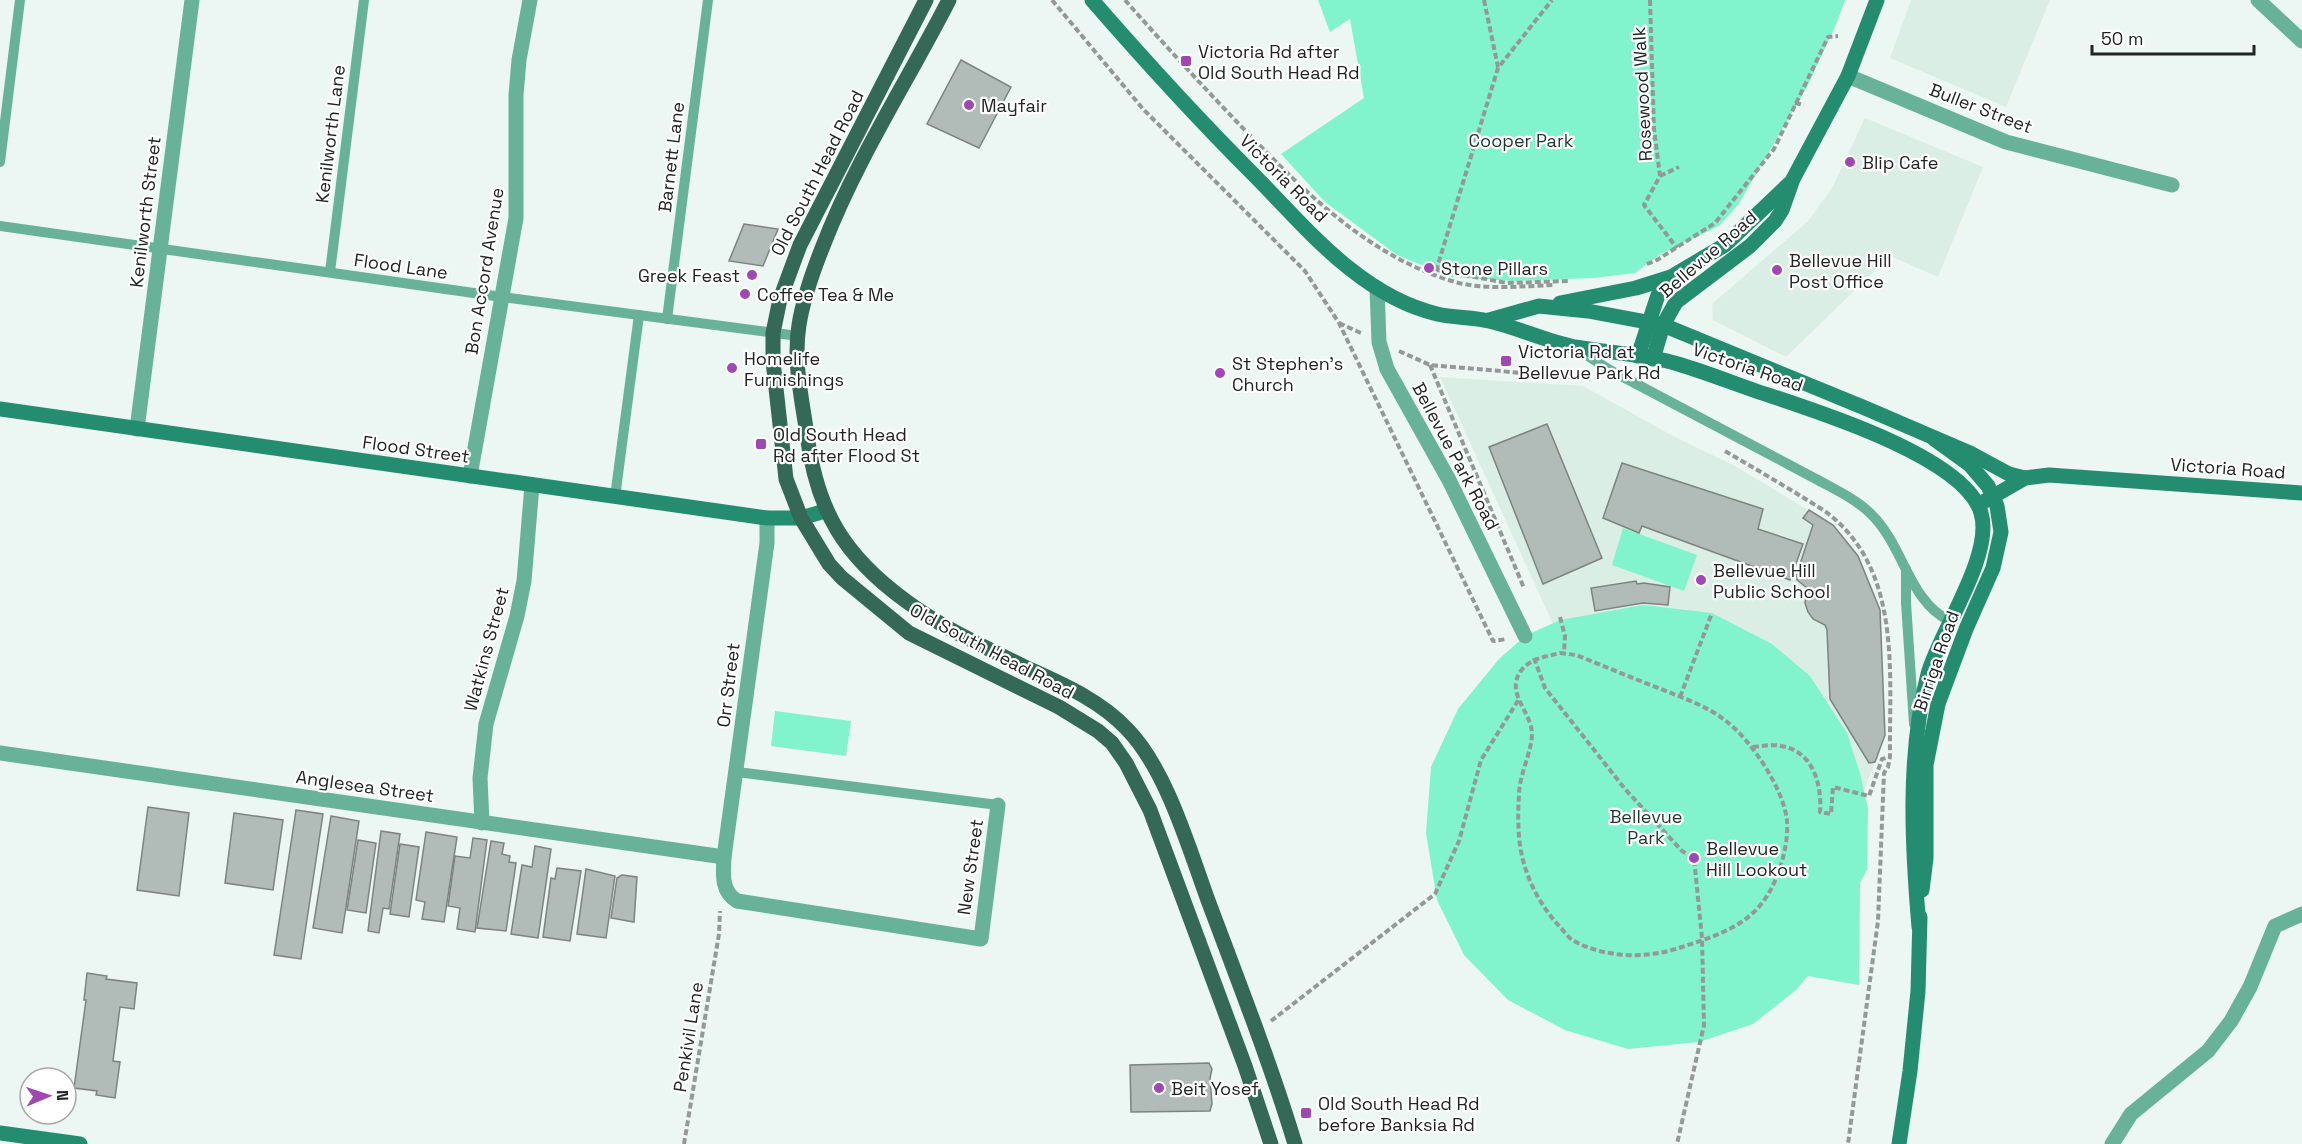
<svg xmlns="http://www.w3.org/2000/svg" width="2302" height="1144" viewBox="0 0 2302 1144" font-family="'Space Grotesk',sans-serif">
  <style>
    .built { fill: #dbeee6 }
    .green { fill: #81f4ce }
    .building { fill: #b1bbb7; stroke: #7b8480; stroke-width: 1.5 }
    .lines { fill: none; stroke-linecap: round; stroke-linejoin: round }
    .path { stroke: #939997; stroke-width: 4; stroke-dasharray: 6 3; stroke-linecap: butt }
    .lane { stroke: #67b299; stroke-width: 10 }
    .street { stroke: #67b299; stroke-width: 15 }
    .secondary { stroke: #248d70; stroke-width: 15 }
    .primary { stroke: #346958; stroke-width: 15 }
    .poi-dot { fill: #a047b3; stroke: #fff; stroke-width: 2 }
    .labels { text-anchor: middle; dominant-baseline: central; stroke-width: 4.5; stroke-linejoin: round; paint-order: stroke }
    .poi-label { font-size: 18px; fill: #212423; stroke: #fff; text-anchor: start }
    .street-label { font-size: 18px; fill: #212423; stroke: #fff }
    .park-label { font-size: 18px; fill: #1f352d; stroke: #fff }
  </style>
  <rect width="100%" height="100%" fill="#ecf6f2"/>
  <!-- built -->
  <g class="built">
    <polygon points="1911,0 2050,0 2006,107 1890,58"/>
    <polygon points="1865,118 1983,167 1938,277 1890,256 1786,357 1713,320 1712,304 1808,221 1832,188"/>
    <polygon points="1440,377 1583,386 1675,437 1735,466 1833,525 1858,556 1880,610 1885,735 1864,791 1860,772 1560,620 1553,624"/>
  </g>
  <!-- green -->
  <g class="green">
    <polygon points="1318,0 1845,0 1837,22 1808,85 1738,205 1719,226 1661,254 1635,273 1594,278 1512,281 1451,277 1397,255 1325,202 1281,154 1364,98 1350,19 1330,32"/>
    <polygon points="1623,528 1697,555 1684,591 1612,565"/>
    <polygon points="1643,605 1712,613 1772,644 1810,676 1847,733 1860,773 1868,809 1867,870 1860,883 1859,985 1808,976 1796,990 1753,1024 1699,1042 1628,1049 1565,1030 1508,1000 1464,955 1437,900 1426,833 1431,767 1458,709 1499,659 1525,636 1560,620"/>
    <polygon points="775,711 851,721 846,756 771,746"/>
  </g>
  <!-- building -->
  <g class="building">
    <polygon points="961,60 1011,87 979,148 927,124"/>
    <polygon points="744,224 778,229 763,266 729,261"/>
    <polygon points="1547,424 1602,558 1543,584 1489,447"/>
    <polygon points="1622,463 1763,509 1758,529 1803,544 1790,580 1642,526 1639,533 1603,518"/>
    <polygon points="1809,510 1833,525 1858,556 1880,610 1885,735 1875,762 1869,763 1830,699 1827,630 1825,625 1813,619 1808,612 1805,603 1807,588 1797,580 1797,573 1813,525 1803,518"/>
    <polygon points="1636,581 1637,584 1644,583 1670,587 1668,605 1643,603 1595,611 1591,588"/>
    <polygon points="148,807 189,813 179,896 137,890"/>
    <polygon points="296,810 323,814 301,959 274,955"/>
    <polygon points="234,813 283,820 273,890 225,883"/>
    <polygon points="331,816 359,821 342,933 313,928"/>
    <polygon points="381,831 400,834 389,909 383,908 379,933 368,931"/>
    <polygon points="426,832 457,837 444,922 422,919 425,902 416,900"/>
    <polygon points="473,838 487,840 475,932 457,929 460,908 448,906 455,856 470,858"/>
    <polygon points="358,840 376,843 366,913 347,910"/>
    <polygon points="491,841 504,843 502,854 510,856 509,862 516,863 506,931 477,928"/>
    <polygon points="400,844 419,847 409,917 390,914"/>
    <polygon points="535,846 551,849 538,938 511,934 522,865 532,867"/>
    <polygon points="557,868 581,871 570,941 543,937 551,878 555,879"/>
    <polygon points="586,869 615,876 606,938 577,934"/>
    <polygon points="622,875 637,877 634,922 611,918 617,878"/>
    <polygon points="87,973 107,976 106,979 137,983 134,1009 120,1007 113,1061 120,1062 115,1098 96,1095 97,1091 74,1088 86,1000 84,1000"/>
    <polygon points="1209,1063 1212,1069 1210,1078 1212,1104 1210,1111 1131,1112 1130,1065"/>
  </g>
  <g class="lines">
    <!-- path -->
    <g class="path">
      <polyline points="1052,0 1143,109 1305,271 1339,323 1493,641 1507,639"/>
      <path d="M1125,0C1161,41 1198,81 1236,121C1300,187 1367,258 1459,283C1489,290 1524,286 1554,285"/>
      <polyline points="1484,0 1498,67"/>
      <polyline points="1650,0 1654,129 1660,176 1644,205 1677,248"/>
      <polyline points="1795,103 1804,105"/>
      <polyline points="1660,176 1679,167"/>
      <polyline points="1647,264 1657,260 1715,223 1774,149 1828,37 1838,36"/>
      <polyline points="1437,270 1507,283 1570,281"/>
      <polyline points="1436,271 1498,68 1552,0"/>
      <polyline points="1339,323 1363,334"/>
      <polyline points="1399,351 1430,365 1592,379"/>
      <polyline points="1430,365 1524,588"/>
      <path d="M1725,451C1752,467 1778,482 1804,498C1813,504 1823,509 1831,516C1902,574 1889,675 1890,757L1888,767L1884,773L1878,921L1848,1144"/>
      <polyline points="1560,617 1565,636 1564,653"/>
      <path d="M1560,653L1576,655C1604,666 1632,678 1661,689C1683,698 1707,706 1726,721C1751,740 1784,789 1787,821C1789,846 1778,883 1762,903C1742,929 1709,938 1679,948C1645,959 1604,958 1572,940C1568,937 1564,931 1560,927C1537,902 1522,871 1519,837C1518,823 1518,809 1519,795C1519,775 1532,752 1532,733C1531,712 1506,693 1520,672C1530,658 1545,657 1560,653Z"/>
      <polyline points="1534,658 1545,688 1625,789 1682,851 1694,858 1702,938 1704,1025 1677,1144"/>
      <polyline points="1680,697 1712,613"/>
      <path d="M1753,747C1762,746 1772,744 1781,746C1813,751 1822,784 1820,812L1831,814L1833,787L1869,796L1882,759L1890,757"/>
      <polyline points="1271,1021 1435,894 1459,841 1481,760 1519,699"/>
      <polyline points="684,1144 719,934 720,911"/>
    </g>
    <!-- lane -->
    <g class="lane">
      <polyline points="0,162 20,0"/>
      <polyline points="0,226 502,297 798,336"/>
      <polyline points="330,272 364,0"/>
      <polyline points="667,319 708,0"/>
      <path d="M1579,350L1608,369L1816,479C1834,489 1856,499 1871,514C1904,546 1909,602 1950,621"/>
      <polyline points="615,497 639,315"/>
      <polyline points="1906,569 1906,603 1914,724"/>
      <polyline points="737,772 998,805"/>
    </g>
    <!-- street -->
    <g class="street">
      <polyline points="2258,0 2302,41"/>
      <polyline points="1848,76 2006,142 2172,185"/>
      <polyline points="1377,288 1379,342 1387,369 1449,480 1525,636"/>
      <polyline points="137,429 192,0"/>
      <polyline points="470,476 516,218 516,95 519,60 530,0"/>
      <path d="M767,518V543L724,857C723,874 721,891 737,901L981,939L998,805"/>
      <polyline points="0,753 724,857"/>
      <polyline points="482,823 480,778 486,724 517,616 524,581 532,485"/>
      <polyline points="2112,1144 2131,1114 2208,1051 2231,1021 2250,987 2275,926 2302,914"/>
    </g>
    <!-- secondary -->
    <g class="secondary">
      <path d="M1092,0C1145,61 1198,119 1255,176C1307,229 1361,296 1437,314C1454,318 1472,317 1489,321C1519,328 1545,341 1575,347C1609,353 1645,354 1678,364C1705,372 1730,382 1756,391C1810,409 1965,456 1981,513C1994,555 1940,631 1928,674C1907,754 1912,846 1919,927"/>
      <polyline points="1560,303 1636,288 1674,276"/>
      <polyline points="1489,320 1539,306 1588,311 1663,325 1865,408 1972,454 2009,474 2025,478"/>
      <polyline points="1638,356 1658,295 1676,274 1725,245 1789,184"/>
      <polyline points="1653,359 1663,325 1676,302 1750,246 1775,221 1782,210 1793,179 1848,76 1877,0"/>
      <polyline points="0,409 767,518 801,518 825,511"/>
      <polyline points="1985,501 2025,478 2049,475 2302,493"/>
      <polyline points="1922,890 1926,858 1926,765 1938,704 1966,629 1993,568 2001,532 1997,506 1988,486 1970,465 1934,439"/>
      <polyline points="0,1133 80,1144"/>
      <polyline points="1899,1144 1910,1071 1918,991 1920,917"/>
    </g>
    <!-- primary -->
    <g class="primary">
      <polyline points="926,0 800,245 780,299 773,333 773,361 786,479 801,518 829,564 842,578 909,633 1059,707 1098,731 1112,743 1126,763 1150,810 1245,1066 1271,1144"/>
      <path d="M949,0C907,82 856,160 823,246C813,271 803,299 799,325C793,362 802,399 807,435C817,511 844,556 906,601C942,628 987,648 1027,668C1062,684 1100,700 1127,729C1167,770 1189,849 1209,903C1239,983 1270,1062 1295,1144"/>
    </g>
  </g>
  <!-- markers -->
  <g class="poi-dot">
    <rect x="1180" y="55" width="12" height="12" rx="3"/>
    <circle cx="969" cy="105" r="6"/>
    <circle cx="1850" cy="162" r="6"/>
    <circle cx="1429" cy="268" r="6"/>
    <circle cx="1777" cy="270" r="6"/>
    <circle cx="752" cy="275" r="6"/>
    <circle cx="745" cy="294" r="6"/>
    <rect x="1500" y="355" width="12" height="12" rx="3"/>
    <circle cx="732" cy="368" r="6"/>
    <circle cx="1220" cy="373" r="6"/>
    <rect x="755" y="438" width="12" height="12" rx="3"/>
    <circle cx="1701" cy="580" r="6"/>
    <circle cx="1694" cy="858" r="6"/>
    <circle cx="1159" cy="1088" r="6"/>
    <rect x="1300" y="1107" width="12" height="12" rx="3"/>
  </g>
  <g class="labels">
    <!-- poi labels -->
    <g class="poi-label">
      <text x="1198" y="51">Victoria Rd after<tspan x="1198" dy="21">Old South Head Rd</tspan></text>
      <text x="981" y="105">Mayfair</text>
      <text x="1862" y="162">Blip Cafe</text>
      <text x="1789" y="260">Bellevue Hill<tspan x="1789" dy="21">Post Office</tspan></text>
      <text x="1441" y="268">Stone Pillars</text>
      <text x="740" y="275" text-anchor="end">Greek Feast</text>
      <text x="757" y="294">Coffee Tea &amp; Me</text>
      <text x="1518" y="351">Victoria Rd at<tspan x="1518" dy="21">Bellevue Park Rd</tspan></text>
      <text x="744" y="358">Homelife<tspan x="744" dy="21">Furnishings</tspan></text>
      <text x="1232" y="363">St Stephen's<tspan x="1232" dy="21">Church</tspan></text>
      <text x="773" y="434">Old South Head<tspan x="773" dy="21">Rd after Flood St</tspan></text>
      <text x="1713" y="570">Bellevue Hill<tspan x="1713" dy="21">Public School</tspan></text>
      <text x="1706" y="848">Bellevue<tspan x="1706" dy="21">Hill Lookout</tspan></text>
      <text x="1171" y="1088">Beit Yosef</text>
      <text x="1318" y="1103">Old South Head Rd<tspan x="1318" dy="21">before Banksia Rd</tspan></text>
    </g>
    <!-- street labels -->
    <g class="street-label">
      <text transform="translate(1642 94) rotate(-93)">Rosewood Walk</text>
      <text transform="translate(1981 108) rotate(21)">Buller Street</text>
      <text transform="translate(330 134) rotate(-83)">Kenilworth Lane</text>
      <text transform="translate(671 157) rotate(-83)">Barnett Lane</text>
      <text transform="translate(817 173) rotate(-63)">Old South Head Road</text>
      <text transform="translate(1284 178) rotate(45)">Victoria Road</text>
      <text transform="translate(145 212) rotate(-83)">Kenilworth Street</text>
      <text transform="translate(1708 254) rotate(-41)">Bellevue Road</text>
      <text transform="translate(401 266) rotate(8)">Flood Lane</text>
      <text transform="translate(484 271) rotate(-81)">Bon Accord Avenue</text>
      <text transform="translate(1748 367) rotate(19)">Victoria Road</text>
      <text transform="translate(416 449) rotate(8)">Flood Street</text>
      <text transform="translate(1456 456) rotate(62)">Bellevue Park Road</text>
      <text transform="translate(2228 468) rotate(4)">Victoria Road</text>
      <text transform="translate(486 649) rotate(-75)">Watkins Street</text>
      <text transform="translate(992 651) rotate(28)">Old South Head Road</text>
      <text transform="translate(1936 661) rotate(-71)">Birriga Road</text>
      <text transform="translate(728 685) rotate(-83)">Orr Street</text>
      <text transform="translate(365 786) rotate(8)">Anglesea Street</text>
      <text transform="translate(970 867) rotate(-82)">New Street</text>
      <text transform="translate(688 1037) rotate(-81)">Penkivil Lane</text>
    </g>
    <!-- park labels -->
    <g class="park-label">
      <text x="1521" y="140">Cooper Park</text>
      <text x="1646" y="816">Bellevue<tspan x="1646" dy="21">Park</tspan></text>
    </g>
  </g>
  <!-- north arrow -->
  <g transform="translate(48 1096) rotate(88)"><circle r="28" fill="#ffffff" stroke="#a6a7a7" stroke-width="1.5"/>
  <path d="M0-4.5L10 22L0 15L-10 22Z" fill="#a047b3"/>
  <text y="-9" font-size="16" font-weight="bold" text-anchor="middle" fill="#212423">N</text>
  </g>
  <!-- scale -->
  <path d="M2092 45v9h162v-9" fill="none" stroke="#212423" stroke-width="3"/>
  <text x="2101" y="45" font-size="18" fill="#212423" stroke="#ffffff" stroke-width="4.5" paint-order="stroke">50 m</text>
</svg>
